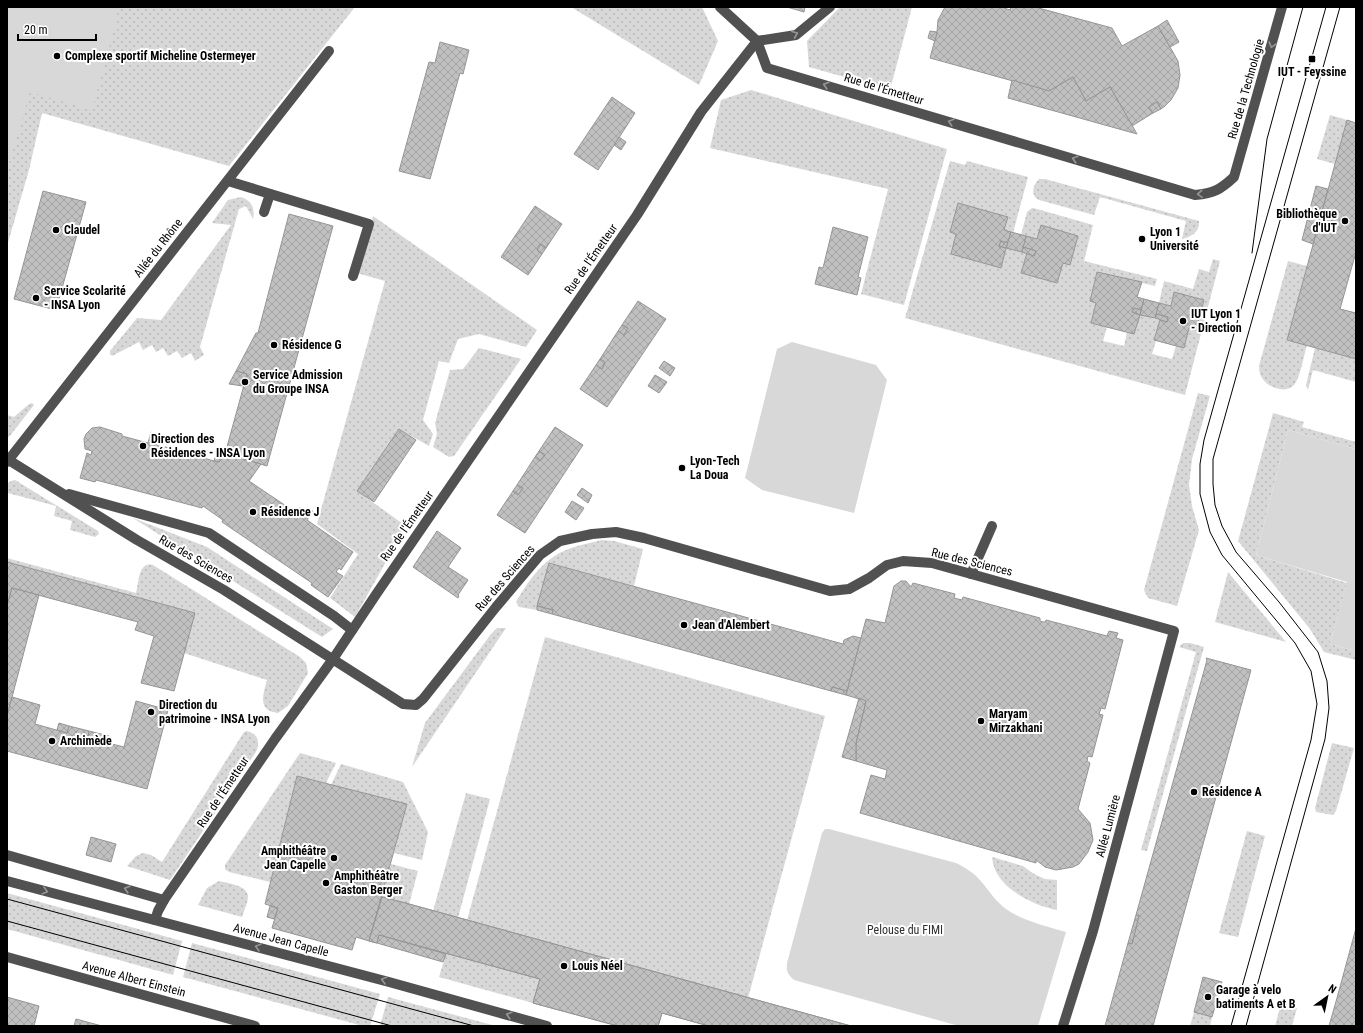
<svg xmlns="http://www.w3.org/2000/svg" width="1363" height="1033" viewBox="0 0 1363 1033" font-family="'Roboto Condensed',sans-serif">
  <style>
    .grass { fill: url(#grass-dots) }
    .green { fill: #d8d8d8 }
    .building { fill: url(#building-cross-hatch); stroke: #959595 }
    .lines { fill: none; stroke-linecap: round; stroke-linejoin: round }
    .minor { stroke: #515151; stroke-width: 10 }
    .tram { stroke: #000; stroke-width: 1 }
    .oneway { stroke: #979797 }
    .poi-dot { fill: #000; stroke: #fff; stroke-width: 1.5 }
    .labels { text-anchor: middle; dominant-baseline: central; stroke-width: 4; stroke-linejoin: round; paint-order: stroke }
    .poi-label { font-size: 12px; font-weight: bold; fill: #000; stroke: #fff; text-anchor: start }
    .street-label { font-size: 12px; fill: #000; stroke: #fff }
    .park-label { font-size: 12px; fill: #2f2f2f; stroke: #fff }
  </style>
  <defs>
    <pattern id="grass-dots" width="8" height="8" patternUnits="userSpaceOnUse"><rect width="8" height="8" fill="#d8d8d8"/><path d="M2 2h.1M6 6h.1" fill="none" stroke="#b8b8b8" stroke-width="1.8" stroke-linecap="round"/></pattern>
    <pattern id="building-cross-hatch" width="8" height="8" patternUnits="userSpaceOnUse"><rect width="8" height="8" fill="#c0c0c0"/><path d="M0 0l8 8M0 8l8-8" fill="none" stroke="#a3a3a3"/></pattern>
  </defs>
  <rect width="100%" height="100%" fill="#fff"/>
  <!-- grass -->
  <g class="grass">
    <polygon points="58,7 355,7 229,166 42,113 29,170 7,246 7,168 30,79"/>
    <polygon points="571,7 702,7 718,41 699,85"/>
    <polygon points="840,7 912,7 890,90 809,67 807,41"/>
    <polygon points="751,90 947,149 904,305 861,294 888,189 710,148 721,100"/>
    <polygon points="1330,115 1347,120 1335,164 1317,159"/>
    <polygon points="950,161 965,165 967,161 1028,177 1013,233 1004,230 1008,217 958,204 950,232 956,234 951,254 1001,268 1006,248 1027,253 1021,273 1057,283 1063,263 1070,265 1078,236 1041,225 1037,239 1021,235 1027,212 1032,208 1037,209 1093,225 1084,261 1157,279 1155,286 1097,272 1090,301 1096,303 1091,323 1107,327 1103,341 1124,346 1127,332 1134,334 1140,315 1160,320 1154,340 1156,341 1152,354 1172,359 1176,346 1184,348 1189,328 1196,329 1204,301 1174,292 1171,306 1159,303 1164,281 1193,289 1199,269 1209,272 1213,259 1220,261 1185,395 905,318"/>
    <path d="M1039,179H1045L1199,221C1200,232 1191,237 1182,239L1186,221L1100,197L1094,215L1039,200C1030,195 1033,185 1039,179Z"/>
    <path d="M241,197C252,201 255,208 253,219L246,206L239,209L200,347L204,355L195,361L191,353L182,358L177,351L168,356L163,348L156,352L152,345L143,350L139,342L112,356L110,354V351L137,318L161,320L231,225L212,223L228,200Z"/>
    <polygon points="373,216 537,330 526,347 479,334 458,339 449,363 439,361 423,420 433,434 429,446 399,429 357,491 406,526 355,617 330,598 358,554 317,524 385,281 357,273"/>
    <path d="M1288,261L1307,266L1287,340L1307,345C1304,355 1301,373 1296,382C1289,395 1269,389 1262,378C1260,375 1259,370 1259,366Z"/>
    <polygon points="479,348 521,359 454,456 449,457 433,447 437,434 435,423 450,370 463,369"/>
    <polygon points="1315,348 1356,359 1356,382 1313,370 1308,390 1306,385"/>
    <polygon points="1198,393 1210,396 1192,459 1189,485 1192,506 1199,530 1177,606 1148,598 1144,590"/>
    <polygon points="32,403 34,405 9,437 7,436 7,415 14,417 29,404"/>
    <polygon points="1273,413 1304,422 1302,427 1356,442 1356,449 1288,430 1256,555 1347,583 1330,644 1356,651 1356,660 1324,652 1310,629 1238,541"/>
    <polygon points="15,480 98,531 99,534 95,537 70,530 72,521 54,516 56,506 8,493 7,494 7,484 11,481"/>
    <polygon points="133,518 207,547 333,629 322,637"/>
    <path d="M602,540L614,541L643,549L634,586L550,563L537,610L519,607L516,602C525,586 538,567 553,557C567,547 586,544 602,540Z"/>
    <path d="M7,558L136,593C139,583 138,561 153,565L300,657L306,663L308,673L288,706L278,713C257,711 263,695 267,680L184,653L195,613L7,562Z"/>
    <polygon points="1228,572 1286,642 1215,622"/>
    <polygon points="497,628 506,628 412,767 425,723 491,634"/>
    <polygon points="545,637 825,716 748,998 467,920"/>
    <polygon points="1183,643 1190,643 1204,647 1147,851 1141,850 1196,652 1179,647"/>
    <path d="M247,731C259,734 260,743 256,752L170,880L127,866L136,856L143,853L151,855L162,862L244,732Z"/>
    <polygon points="1332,743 1354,748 1336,811 1333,815 1316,812 1315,808"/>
    <polygon points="300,753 336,763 326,783 297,776 270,882 229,872 225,869 225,865"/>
    <polygon points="341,764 403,782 428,832 422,860 394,853 407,804 331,785"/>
    <polygon points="466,793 490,799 458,918 433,911"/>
    <polygon points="1247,831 1265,836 1238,937 1219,933"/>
    <path d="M992,857L1023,866L1034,874L1045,879L1057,880V910C1032,905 994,887 992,857Z"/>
    <polygon points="391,864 418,871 409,904 382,897"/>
    <path d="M219,881C227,883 247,885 248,896C248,902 244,911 242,917L198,905L207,888Z"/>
    <polygon points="7,893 182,941 173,975 7,929"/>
    <polygon points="192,943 380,994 370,1026 363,1026 183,977"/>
    <polygon points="446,954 540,979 533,1003 439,977"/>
    <polygon points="388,997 496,1026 380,1026"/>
    <polygon points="1281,1004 1297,1008 1292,1026 1275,1026"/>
    <polygon points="1194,1012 1212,1017 1210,1026 1190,1026"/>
  </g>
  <!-- green -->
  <g class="green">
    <polygon points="7,7 116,7 117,20 92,110 30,92 7,171"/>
    <polygon points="792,342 876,365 887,380 854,513 762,490 745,478 777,349"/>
    <polygon points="1288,430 1356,449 1356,651 1330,644 1347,582 1256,555"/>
    <path d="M825,829H829L956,863C964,867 973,872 979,879C988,889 995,901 1006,909C1023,921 1046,926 1066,932L1038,1026H959L794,980C788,975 786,971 787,963L822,833Z"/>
  </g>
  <!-- building -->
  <g class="building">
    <polygon points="787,7 805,7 804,12"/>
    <polygon points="945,7 1001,7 1010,10 1011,7 1035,7 1112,28 1122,46 1158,26 1178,61 1180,75 1178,88 1171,100 1165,106 1161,109 1157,102 1149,107 1153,113 1132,126 1110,87 1086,101 1073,77 1049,91 930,58 937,32 938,20"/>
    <polygon points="1167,20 1179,42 1170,47 1158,26"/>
    <polygon points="930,31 937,32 935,41 928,38"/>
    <polygon points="440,42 469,50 463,74 460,73 430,179 399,171 429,62 435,63"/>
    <polygon points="1073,77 1086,101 1110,87 1137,134 1008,98 1012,80 1049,91"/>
    <polygon points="612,97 635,113 598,170 574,154"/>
    <polygon points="1157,102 1161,109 1153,113 1149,107"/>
    <polygon points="1347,120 1356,123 1356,252 1340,309 1356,313 1356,359 1287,340"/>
    <polygon points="619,137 626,142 621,150 614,145"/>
    <polygon points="1316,186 1328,189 1313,244 1302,240"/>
    <polygon points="43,191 86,202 56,310 14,299"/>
    <polygon points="958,203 1008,217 1004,230 1011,232 1008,243 1001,241 999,246 1006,248 1001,268 951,254 956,234 950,232"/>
    <polygon points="535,206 562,224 546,248 541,244 537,250 542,254 528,275 501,257"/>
    <polygon points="289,214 333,226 267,466 225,454 247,374 236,371 256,333 258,333"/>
    <polygon points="1041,225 1078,236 1070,265 1063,263 1057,283 1021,273 1027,253 1034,256 1036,251 1023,247 1026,236 1037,239"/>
    <polygon points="833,227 868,237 858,277 861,278 857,295 815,284 819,267 823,268"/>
    <polygon points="1011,232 1026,236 1022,252 1006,248"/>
    <polygon points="1001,241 1008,243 1006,248 999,246"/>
    <polygon points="541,244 546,248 542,254 537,250"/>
    <polygon points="1023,247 1036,251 1034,256 1022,252"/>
    <polygon points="1097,272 1142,282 1137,297 1144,299 1141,310 1134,308 1132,312 1140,315 1134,334 1091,323 1096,303 1090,301"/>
    <polygon points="1174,292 1204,300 1196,330 1189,328 1184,348 1154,340 1160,320 1167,322 1168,317 1156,314 1159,303 1171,306"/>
    <polygon points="1144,299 1159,303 1155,318 1140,315"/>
    <polygon points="638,301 666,319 607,407 580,389 596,365 602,369 605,362 600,359 618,331 624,335 628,328 622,325"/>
    <polygon points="1134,308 1141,310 1140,315 1132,312"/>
    <polygon points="1156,314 1168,317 1167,322 1155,318"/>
    <polygon points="622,325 628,328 624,335 618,331"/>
    <polygon points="600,359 605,362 602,369 596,365"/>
    <polygon points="664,361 675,368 670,376 659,368"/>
    <polygon points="236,371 247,374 243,386 229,384"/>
    <polygon points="655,375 667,382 659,393 648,386"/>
    <polygon points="100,427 122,434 122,436 148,443 151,432 164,441 162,446 214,461 219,462 225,454 261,464 249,481 295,512 299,508 313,511 307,520 353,552 341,570 339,568 336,572 343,576 328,597 311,585 312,583 222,522 223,520 203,506 202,508 96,480 95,482 80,478 87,453 91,455 92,451 85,449 84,439 86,434 92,428"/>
    <polygon points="555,427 583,445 525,533 497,515 513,491 518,495 523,488 517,485 535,457 540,461 545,455 539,451"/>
    <polygon points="399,429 416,440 374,502 357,491"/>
    <polygon points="539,451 545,455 540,461 535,457"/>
    <polygon points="217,452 225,454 219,462 214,461"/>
    <polygon points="517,485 523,488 518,495 513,491"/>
    <polygon points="582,488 592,495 588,503 577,495"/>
    <polygon points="572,501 584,508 576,520 565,512"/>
    <polygon points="437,531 461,548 448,567 468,580 458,595 459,596 458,598 413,567"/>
    <polygon points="7,562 195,613 174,691 141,683 154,636 135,630 138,622 12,588 7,606"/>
    <polygon points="549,563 843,644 844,640 853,636 861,638 847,691 832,687 831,691 552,614 553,610 537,606"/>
    <polygon points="901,581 906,581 911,587 913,583 955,594 954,598 962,600 963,597 1040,618 1040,621 1043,622 1045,622 1046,620 1107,636 1109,631 1118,633 1116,638 1123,640 1105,709 1101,708 1099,714 1103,715 1092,757 1088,756 1087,761 1090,763 1078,809 1090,823 1093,840 1088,852 1079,864 1073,867 1056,870 1045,867 1036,860 1036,863 860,813 871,775 885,779 887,770 856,761 856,743 866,701 846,695 866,619 885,623 894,586"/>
    <polygon points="12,588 39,595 7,716 7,606"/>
    <polygon points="537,606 553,610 552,614 537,610"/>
    <polygon points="1206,658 1251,670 1153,1026 1105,1026 1128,943 1132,944 1138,919 1139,916 1136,915 1207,660"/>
    <polygon points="832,687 847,691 846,695 831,691"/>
    <polygon points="12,697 40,705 35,724 67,733 69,726 89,731 88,738 124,747 136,701 168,710 147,789 7,751 7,716"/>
    <polygon points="859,698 866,701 856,743 856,761 842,757"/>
    <polygon points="59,723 69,726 67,733 57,730"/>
    <polygon points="89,731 109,736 107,743 88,738"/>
    <polygon points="297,776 407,804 369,941 356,937 352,950 272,928 278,908 265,904"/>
    <polygon points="91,837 116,844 111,862 86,855"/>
    <polygon points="382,897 409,904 851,1026 709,1026 662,1013 658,1026 618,1026 533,1003 540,979 379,935 377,943 369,941"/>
    <polygon points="382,897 409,904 851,1026 709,1026 662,1013 658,1026 618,1026 533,1003 540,979 379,935 377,943 369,941"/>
    <polygon points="270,906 278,908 274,919 267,917"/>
    <polygon points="1136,915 1139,916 1132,944 1128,943"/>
    <polygon points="1356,928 1356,1026 1329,1026 1337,998"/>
    <polygon points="379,935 446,954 443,962 377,943"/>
    <polygon points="1203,977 1222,982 1212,1017 1194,1012"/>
    <polygon points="7,997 39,1006 34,1026 7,1026"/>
    <polygon points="76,1019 102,1026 74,1026"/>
  </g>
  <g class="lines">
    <!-- minor -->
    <g class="minor">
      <path d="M720,7L757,41L767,68L1195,195C1214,193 1220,190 1234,177L1282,7"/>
      <polyline points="757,41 796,35 830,7"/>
      <polyline points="228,181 369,224 353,276"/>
      <polyline points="264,212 270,194"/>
      <polyline points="7,459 137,540 224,590 403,704 416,705 423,699 496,607 540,555 560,541 592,534 616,532 644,538 830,591 849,589 869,578 887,565 903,561 932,563 1174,631 1093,931 1063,1026"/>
      <polyline points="7,462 329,51"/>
      <polyline points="69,494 209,533 334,616 352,630"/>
      <polyline points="971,574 992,526"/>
      <polyline points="7,855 164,900"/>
      <polyline points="7,881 389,982 547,1026"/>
      <polyline points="155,920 158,911 164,900 275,739 333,659 377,593 637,215 701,112 757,41"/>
      <polyline points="7,957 255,1026"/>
    </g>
    <!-- tram -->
    <g class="tram">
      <polyline points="1252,253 1267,139 1303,7"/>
      <polyline points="7,899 474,1026"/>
      <polyline points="7,921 392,1026"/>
      <polyline points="1231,1026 1311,740 1317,704 1311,671 1295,643 1222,555 1210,532 1200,494 1200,464 1204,440 1326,7"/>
      <polyline points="1246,1026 1325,739 1329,708 1327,681 1318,652 1279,602 1236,552 1222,526 1215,505 1213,484 1213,459 1340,7"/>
    </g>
  </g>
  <!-- one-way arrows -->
  <defs><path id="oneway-chevron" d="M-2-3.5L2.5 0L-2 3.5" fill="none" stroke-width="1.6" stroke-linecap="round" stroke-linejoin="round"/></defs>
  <g class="oneway">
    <use href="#oneway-chevron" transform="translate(795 34) rotate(-23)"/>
    <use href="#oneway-chevron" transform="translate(1272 45) rotate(106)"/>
    <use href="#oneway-chevron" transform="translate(826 85) rotate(-163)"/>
    <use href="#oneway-chevron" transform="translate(951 122) rotate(-163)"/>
    <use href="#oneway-chevron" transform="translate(1075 159) rotate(-163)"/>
    <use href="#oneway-chevron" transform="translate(1200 194) rotate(177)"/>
    <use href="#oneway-chevron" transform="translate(127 889) rotate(-164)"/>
    <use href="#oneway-chevron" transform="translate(45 891) rotate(15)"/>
    <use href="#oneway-chevron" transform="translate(258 947) rotate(-165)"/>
    <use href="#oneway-chevron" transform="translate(384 980) rotate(-165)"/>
    <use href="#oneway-chevron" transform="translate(509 1015) rotate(-164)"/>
  </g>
  <!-- markers -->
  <g class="poi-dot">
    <circle cx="57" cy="56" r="4"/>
    <rect x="1308" y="55" width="8" height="8" rx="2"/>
    <circle cx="1345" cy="221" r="4"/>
    <circle cx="56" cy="230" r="4"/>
    <circle cx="1142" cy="239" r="4"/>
    <circle cx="36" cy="298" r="4"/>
    <circle cx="1183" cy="321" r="4"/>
    <circle cx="274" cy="345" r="4"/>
    <circle cx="245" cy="382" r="4"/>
    <circle cx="143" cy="446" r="4"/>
    <circle cx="682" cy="468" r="4"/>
    <circle cx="253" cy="512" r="4"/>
    <circle cx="684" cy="625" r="4"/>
    <circle cx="151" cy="712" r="4"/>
    <circle cx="981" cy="721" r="4"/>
    <circle cx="52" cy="741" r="4"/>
    <circle cx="1194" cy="792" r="4"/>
    <circle cx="334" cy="858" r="4"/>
    <circle cx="326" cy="883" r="4"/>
    <circle cx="564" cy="966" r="4"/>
    <circle cx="1208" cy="997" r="4"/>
  </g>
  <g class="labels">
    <!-- poi labels -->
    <g class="poi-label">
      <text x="65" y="56">Complexe sportif Micheline Ostermeyer</text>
      <text x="1312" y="72" text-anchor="middle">IUT - Feyssine</text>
      <text x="1337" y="214" text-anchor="end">Bibliothèque<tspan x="1337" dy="14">d'IUT</tspan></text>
      <text x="64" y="230">Claudel</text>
      <text x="1150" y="232">Lyon 1<tspan x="1150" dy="14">Université</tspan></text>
      <text x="44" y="291">Service Scolarité<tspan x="44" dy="14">- INSA Lyon</tspan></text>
      <text x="1191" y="314">IUT Lyon 1<tspan x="1191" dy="14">- Direction</tspan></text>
      <text x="282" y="345">Résidence G</text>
      <text x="253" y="375">Service Admission<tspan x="253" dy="14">du Groupe INSA</tspan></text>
      <text x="151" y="439">Direction des<tspan x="151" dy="14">Résidences - INSA Lyon</tspan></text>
      <text x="690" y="461">Lyon-Tech<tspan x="690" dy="14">La Doua</tspan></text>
      <text x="261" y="512">Résidence J</text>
      <text x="692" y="625">Jean d'Alembert</text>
      <text x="159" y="705">Direction du<tspan x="159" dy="14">patrimoine - INSA Lyon</tspan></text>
      <text x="989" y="714">Maryam<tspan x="989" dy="14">Mirzakhani</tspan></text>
      <text x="60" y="741">Archimède</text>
      <text x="1202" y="792">Résidence A</text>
      <text x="326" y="851" text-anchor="end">Amphithéâtre<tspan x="326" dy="14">Jean Capelle</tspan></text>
      <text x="334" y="876">Amphithéâtre<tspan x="334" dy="14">Gaston Berger</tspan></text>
      <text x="572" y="966">Louis Néel</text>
      <text x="1216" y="990">Garage à velo<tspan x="1216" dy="14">batiments A et B</tspan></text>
    </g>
    <!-- street labels -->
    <g class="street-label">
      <text transform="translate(884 89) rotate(17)">Rue de l'Émetteur</text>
      <text transform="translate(1246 89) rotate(-74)">Rue de la Technologie</text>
      <text transform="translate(158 248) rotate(-52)">Allée du Rhône</text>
      <text transform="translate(591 259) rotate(-55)">Rue de l'Émetteur</text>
      <text transform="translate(407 526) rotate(-55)">Rue de l'Émetteur</text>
      <text transform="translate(196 559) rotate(30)">Rue des Sciences</text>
      <text transform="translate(972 562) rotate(14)">Rue des Sciences</text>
      <text transform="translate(505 578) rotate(-49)">Rue des Sciences</text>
      <text transform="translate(223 792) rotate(-56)">Rue de l'Émetteur</text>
      <text transform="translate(1108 826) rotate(-75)">Allée Lumière</text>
      <text transform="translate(281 940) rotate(15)">Avenue Jean Capelle</text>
      <text transform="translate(134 979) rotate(15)">Avenue Albert Einstein</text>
    </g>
    <!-- park labels -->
    <g class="park-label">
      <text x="905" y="930">Pelouse du FIMI</text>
    </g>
  </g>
  <!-- border -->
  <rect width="1363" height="1033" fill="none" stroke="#000000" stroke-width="16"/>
  <!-- north arrow -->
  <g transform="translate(1327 997) rotate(33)" stroke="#ffffff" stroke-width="3" paint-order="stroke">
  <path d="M0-3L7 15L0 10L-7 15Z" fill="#000000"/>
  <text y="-6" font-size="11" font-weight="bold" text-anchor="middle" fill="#000000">N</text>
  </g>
  <!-- scale -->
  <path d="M18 34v6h78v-6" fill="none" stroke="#000000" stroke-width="2"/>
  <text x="24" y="34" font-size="12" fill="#000000" stroke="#ffffff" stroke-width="3" paint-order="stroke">20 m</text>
</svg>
